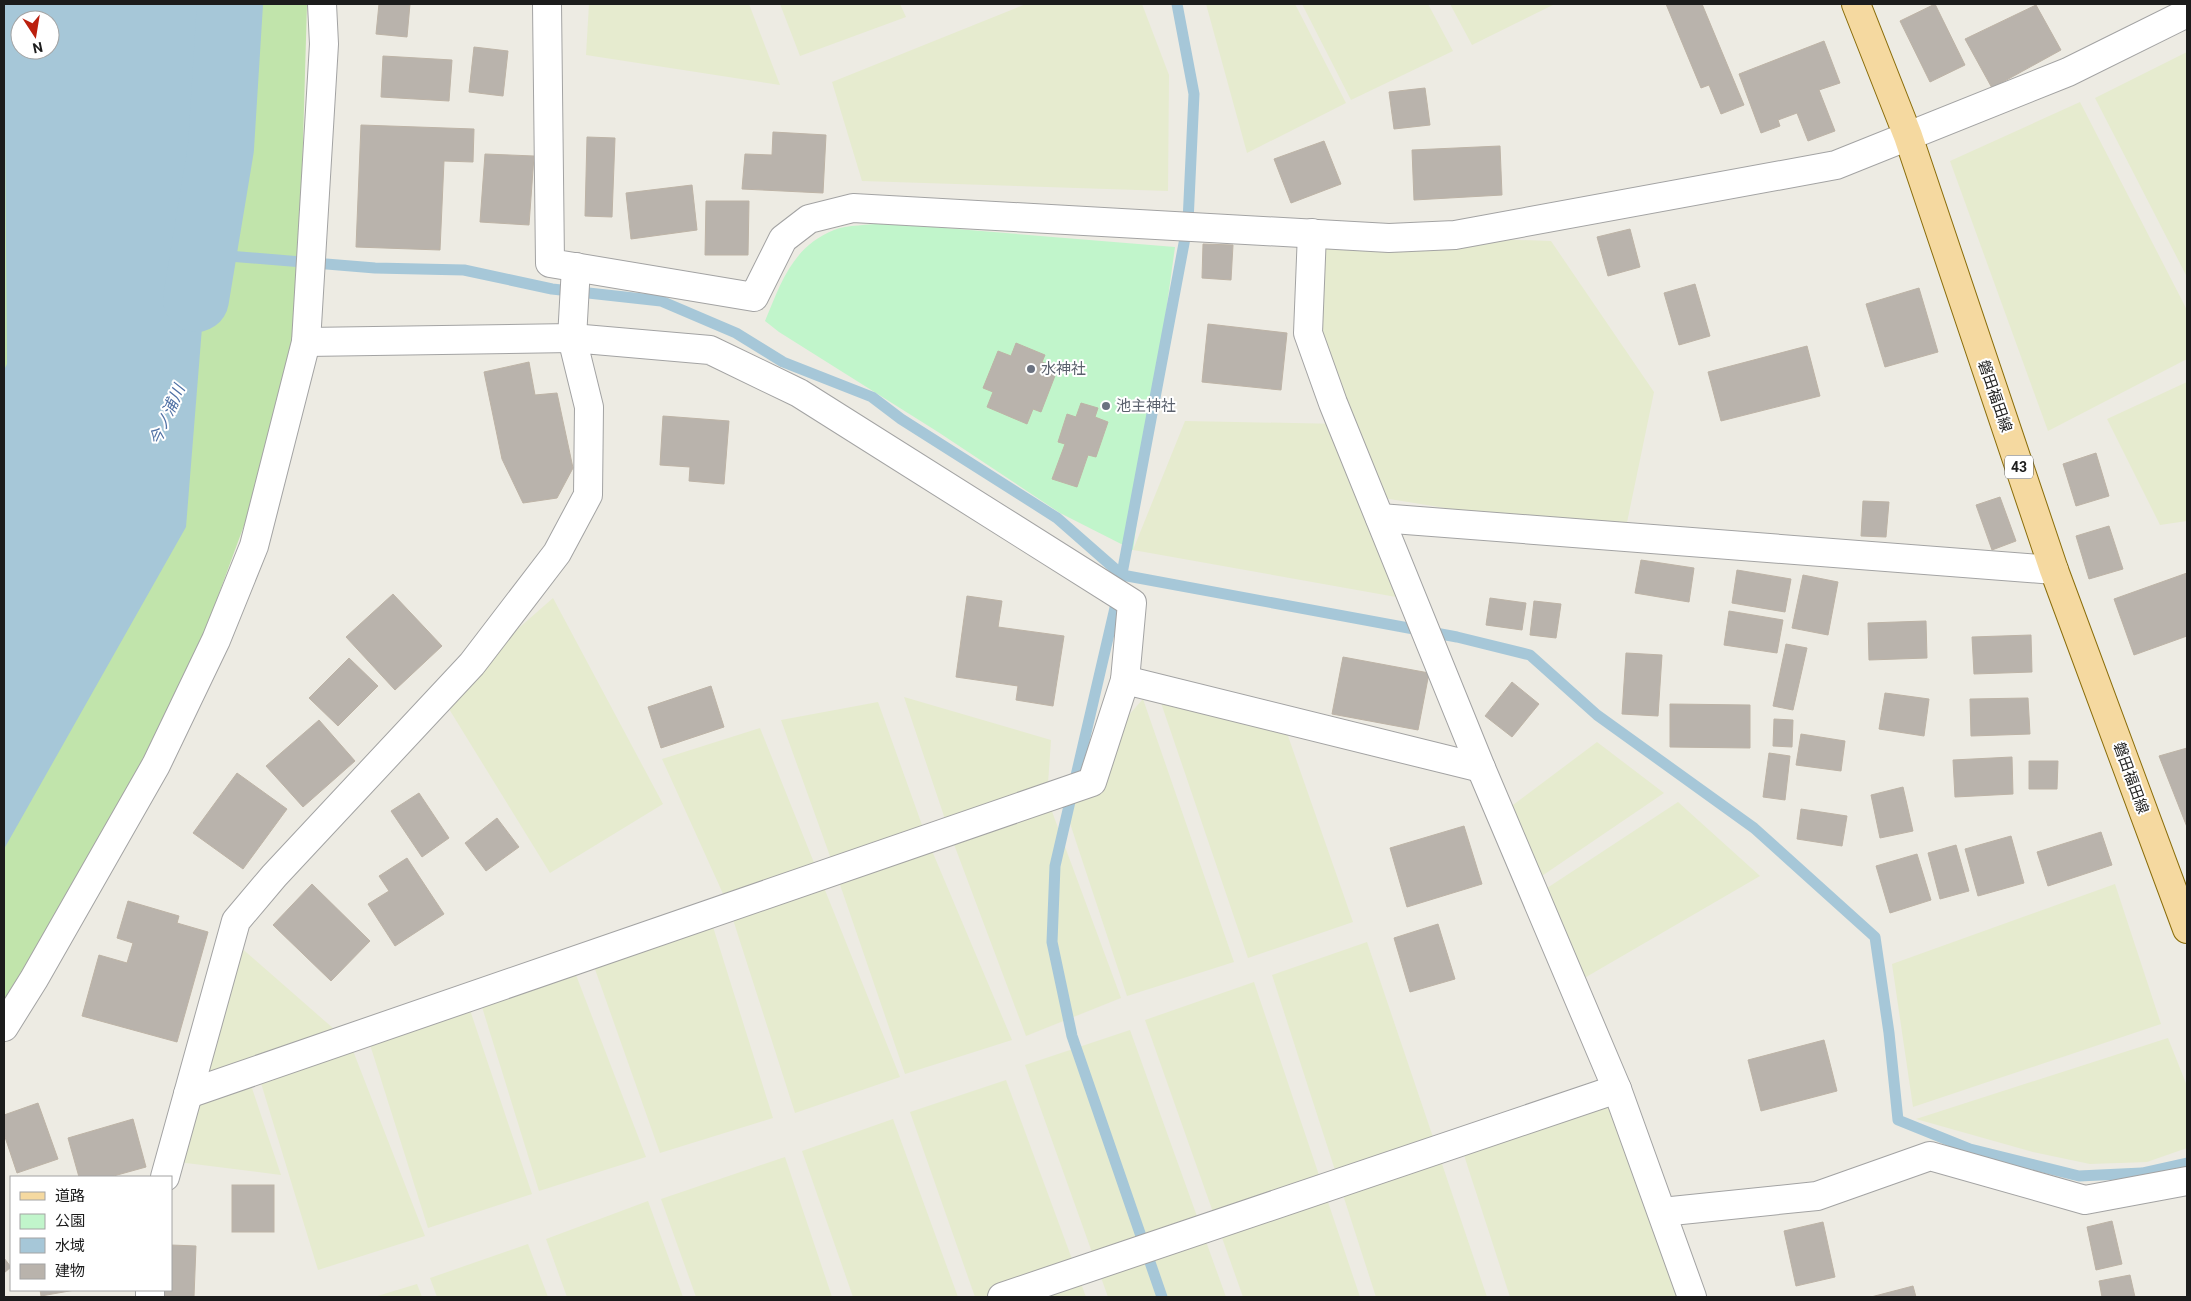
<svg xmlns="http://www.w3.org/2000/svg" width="2191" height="1301" viewBox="0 0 2191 1301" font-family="Roboto,'Noto Sans JP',sans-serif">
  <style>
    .farmland { fill: #e6ebcf }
    .grass { fill: #c1e4ab; fill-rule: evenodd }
    .park { fill: #c1f5cb }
    .water { fill: #a6c7d8; fill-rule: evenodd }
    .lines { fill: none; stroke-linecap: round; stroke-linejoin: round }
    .stream { stroke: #a6c7d8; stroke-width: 11 }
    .river { stroke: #a6c7d8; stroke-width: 66 }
    .building { fill: #b9b3ac; stroke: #bdb3a6 }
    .street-casing { stroke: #a3a3a3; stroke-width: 30 }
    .primary-casing { stroke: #8a6d0a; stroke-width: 30 }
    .street { stroke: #fff; stroke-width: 28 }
    .primary { stroke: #f5d9a0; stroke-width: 28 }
    .worship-dot { fill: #6b7280; stroke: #fff; stroke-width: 2 }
    .labels { text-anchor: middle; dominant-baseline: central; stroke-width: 4; stroke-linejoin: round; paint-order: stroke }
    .shield { fill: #fff; stroke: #606060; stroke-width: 1 }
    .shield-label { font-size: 14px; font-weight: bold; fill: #1c1c1c }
    .worship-label { font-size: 15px; fill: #5b616d; stroke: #fff; text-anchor: start }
    .street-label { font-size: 15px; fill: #1c1c1c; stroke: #fff }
    .water-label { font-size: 16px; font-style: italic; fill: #5071a5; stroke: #fff }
  </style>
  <rect width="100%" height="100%" fill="#edebe3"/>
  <!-- farmland -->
  <g class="farmland">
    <polygon points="589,4 749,4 780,85 586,55"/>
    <polygon points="780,4 900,4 906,17 800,56"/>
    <polygon points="1026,4 1142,4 1169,75 1168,191 862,181 832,82"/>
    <polygon points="1206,4 1295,4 1346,103 1247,153"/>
    <polygon points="1302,4 1428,4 1453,51 1351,100"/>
    <polygon points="1450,4 1555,4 1472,45"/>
    <polygon points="2187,52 2187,277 2095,98"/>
    <polygon points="2080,102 2187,310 2187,359 2048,431 1950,161"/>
    <polygon points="1312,233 1551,241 1654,392 1624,537 1371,496 1413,600 1133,550 1185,421 1342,424 1308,333"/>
    <polygon points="2187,382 2187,521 2160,525 2107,419"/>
    <polygon points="553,598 663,804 550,873 441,696"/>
    <polygon points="904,697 1051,740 1047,798 1121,998 1026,1036 949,831"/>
    <polygon points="1159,697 1287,733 1353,922 1248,958"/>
    <polygon points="1143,699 1234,962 1127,996 1060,793"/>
    <polygon points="878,702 927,839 1012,1040 905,1074 835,870 781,720"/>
    <polygon points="760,728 900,1077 795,1113 729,907 662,759"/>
    <polygon points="1597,742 1664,793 1530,884 1501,814"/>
    <polygon points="1678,802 1760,876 1581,980 1535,896"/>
    <polygon points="2115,884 2161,1024 1913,1107 1892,964"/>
    <polygon points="709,914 773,1118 660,1153 590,955"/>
    <polygon points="231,939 350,1043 425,1236 318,1270 257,1070 247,1073 281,1175 178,1162"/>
    <polygon points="1367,942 1487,1297 1376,1297 1272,975"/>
    <polygon points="571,962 646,1157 539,1191 478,994"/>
    <polygon points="1254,982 1360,1297 1243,1297 1145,1020"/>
    <polygon points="466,998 532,1194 428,1228 366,1032"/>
    <polygon points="1130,1030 1226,1297 1108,1297 1025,1065"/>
    <polygon points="2168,1038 2187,1086 2187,1148 2147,1162 2090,1164 2033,1152 1916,1119"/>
    <polygon points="1006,1080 1086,1297 975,1297 910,1112"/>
    <polygon points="1617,1089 1691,1297 1510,1297 1462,1149"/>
    <polygon points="893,1119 958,1297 853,1297 802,1151"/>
    <polygon points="785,1157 832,1297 696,1297 661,1199"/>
    <polygon points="648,1201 683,1297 567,1297 546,1239"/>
    <polygon points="528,1244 548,1297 437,1297 430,1278"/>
    <polygon points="417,1284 422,1297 374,1297"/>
  </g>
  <!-- grass -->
  <path class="grass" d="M4,4H307L296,384L156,765L4,1025ZM20,20H50V50H20Z"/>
  <!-- park -->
  <path class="park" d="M884,223L1175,247L1133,550L1060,513L938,432L779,332L765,321C781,283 792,247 834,230C846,225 870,225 884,223Z"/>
  <!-- water -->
  <path class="water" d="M4,4H228L186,527L4,849V370L7,364ZM20,20H50V50H20Z"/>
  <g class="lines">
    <!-- stream -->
    <g class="stream">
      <polyline points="204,254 375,268 464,270 552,289 661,301 736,333 783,362 872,397 901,419 1057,518 1122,575 1457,637 1530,655 1597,715 1754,828 1875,937 1889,1033 1898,1120 1970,1149 2079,1176 2142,1173 2187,1163"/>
      <polyline points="1121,579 1188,222 1194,94 1177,4"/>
      <polyline points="1118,595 1055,866 1052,942 1072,1036 1162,1297"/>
    </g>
    <!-- river -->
    <polyline class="river" points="196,299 221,148 230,4"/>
  </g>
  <!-- building -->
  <g class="building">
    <polygon points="379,4 410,4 407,37 376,34"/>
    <polygon points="1666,4 1702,4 1744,105 1721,114 1709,85 1701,88"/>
    <polygon points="1935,4 1965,65 1930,82 1900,21"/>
    <polygon points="2036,5 2061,50 1992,88 1965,39"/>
    <polygon points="1824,41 1840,83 1819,90 1835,131 1808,141 1797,113 1778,120 1780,126 1761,133 1739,74"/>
    <polygon points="474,47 508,51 503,96 469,92"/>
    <polygon points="383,56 452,60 449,101 381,97"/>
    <polygon points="1425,88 1430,125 1394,129 1389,92"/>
    <polygon points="361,125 474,129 473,162 444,161 440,250 356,247"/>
    <polygon points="773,132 826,135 823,193 742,189 745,154 772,155"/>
    <polygon points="587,137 615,138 612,217 585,216"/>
    <polygon points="1324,141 1341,184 1291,203 1274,159"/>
    <polygon points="1500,146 1502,195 1414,200 1412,150"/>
    <polygon points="485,154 534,156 529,225 480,222"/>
    <polygon points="692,185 697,230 631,239 626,193"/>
    <polygon points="706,201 749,201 748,255 705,255"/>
    <polygon points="1630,229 1640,267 1608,276 1597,237"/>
    <polygon points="1203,244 1233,245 1231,280 1202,278"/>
    <polygon points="1695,284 1710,336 1679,345 1664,293"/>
    <polygon points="1919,288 1938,352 1885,367 1866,304"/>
    <polygon points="1208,324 1287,333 1281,390 1202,382"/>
    <polygon points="1016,343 1045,355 1042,362 1058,368 1041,412 1033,409 1027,424 987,407 993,392 983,388 998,351 1011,356"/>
    <polygon points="1807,346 1820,396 1721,421 1708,372"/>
    <polygon points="529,362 535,395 557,393 573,468 557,498 523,503 502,459 484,372"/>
    <polygon points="1081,403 1098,408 1095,417 1108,422 1096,457 1088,455 1077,487 1052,479 1065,444 1058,442 1067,414 1076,417"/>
    <polygon points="663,416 729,421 724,484 689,481 690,467 660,465"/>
    <polygon points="2096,453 2109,496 2076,506 2063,464"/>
    <polygon points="2000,497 2016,541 1992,550 1976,505"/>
    <polygon points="1863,501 1889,502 1886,537 1861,536"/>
    <polygon points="2109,526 2123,569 2089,579 2076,536"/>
    <polygon points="1641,560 1694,568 1689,602 1635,593"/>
    <polygon points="1737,570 1791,579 1785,612 1732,603"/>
    <polygon points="2187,573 2187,636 2134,655 2114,599"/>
    <polygon points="1803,575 1838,582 1828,635 1792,628"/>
    <polygon points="393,594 442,646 395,690 346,637"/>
    <polygon points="967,596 1002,601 998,627 1064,636 1053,706 1016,700 1018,686 956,677"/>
    <polygon points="1490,598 1526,603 1522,630 1486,625"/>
    <polygon points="1534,601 1561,604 1556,638 1530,635"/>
    <polygon points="1729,611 1783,620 1777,653 1724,645"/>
    <polygon points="1926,621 1927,658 1869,660 1868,623"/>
    <polygon points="2031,635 2032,672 1974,674 1972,637"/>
    <polygon points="1786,644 1807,648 1793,710 1773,706"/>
    <polygon points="1626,653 1662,655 1658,716 1622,714"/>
    <polygon points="1343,657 1429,673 1418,730 1332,714"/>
    <polygon points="349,658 378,686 338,726 309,698"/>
    <polygon points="1512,682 1539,704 1512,737 1485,716"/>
    <polygon points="711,686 724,727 661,748 648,707"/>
    <polygon points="1885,693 1929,699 1924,736 1879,729"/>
    <polygon points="2028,698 2030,734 1971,736 1970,699"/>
    <polygon points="1670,704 1750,705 1750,748 1670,747"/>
    <polygon points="1774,719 1793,720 1792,747 1773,746"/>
    <polygon points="319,720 355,761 303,807 266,766"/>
    <polygon points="1801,734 1845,741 1841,771 1796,765"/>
    <polygon points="2187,748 2187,827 2159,756"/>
    <polygon points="1769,753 1790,756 1785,800 1763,797"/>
    <polygon points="2012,757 2013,794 1955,797 1953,760"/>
    <polygon points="2029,761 2058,761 2057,789 2029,789"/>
    <polygon points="237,773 287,809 243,869 193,833"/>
    <polygon points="1903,787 1913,831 1880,838 1871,795"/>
    <polygon points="419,793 449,838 422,857 391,811"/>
    <polygon points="1801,809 1847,816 1842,846 1797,839"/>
    <polygon points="497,818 519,847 486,871 465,843"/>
    <polygon points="1464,826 1482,884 1407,907 1390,848"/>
    <polygon points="2101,832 2112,865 2048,886 2037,852"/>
    <polygon points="2011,836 2024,883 1978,896 1965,849"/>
    <polygon points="1956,845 1969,891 1940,899 1928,853"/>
    <polygon points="1917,854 1931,900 1890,913 1876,866"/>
    <polygon points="407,858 444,914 395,946 368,904 389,891 379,876"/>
    <polygon points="312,884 370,941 331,981 273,925"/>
    <polygon points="128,901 179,916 177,923 208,932 177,1042 82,1016 99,955 127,963 133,943 117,938"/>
    <polygon points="1438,924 1455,979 1410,992 1394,938"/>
    <polygon points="1824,1040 1837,1091 1761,1111 1748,1060"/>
    <polygon points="38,1103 58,1159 17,1173 4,1134 4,1115"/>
    <polygon points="133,1119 146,1167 110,1177 79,1177 68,1138"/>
    <rect x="232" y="1185" width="42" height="47"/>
    <polygon points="2112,1221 2122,1264 2096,1270 2087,1227"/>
    <polygon points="1823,1222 1835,1277 1796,1286 1784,1231"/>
    <polygon points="171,1245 196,1246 194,1297 162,1297 162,1290 171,1290"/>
    <polygon points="4,1258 11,1267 4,1273"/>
    <polygon points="2130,1275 2135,1297 2102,1297 2099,1281"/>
    <polygon points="1913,1286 1916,1297 1871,1297"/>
    <polygon points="40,1290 75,1290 41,1296"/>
  </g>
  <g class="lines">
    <!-- street casing -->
    <g class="street-casing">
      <g id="street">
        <polyline points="547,4 550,263 754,297 783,239 809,219 853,208 1389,238 1455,235 1836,165 2068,72 2187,13"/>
        <polyline points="1312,233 1308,333 1333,403 1481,768 1617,1089 1692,1297"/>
        <polyline points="306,342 572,338 576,267"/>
        <polyline points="1380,518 2054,570"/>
        <polyline points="4,1027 34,979 156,765 216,640 254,546 306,342 324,44 322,4"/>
        <polyline points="188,1094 1092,782 1125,680 1481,768"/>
        <polyline points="165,1177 236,921 274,876 472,664 557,553 588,495 589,407 572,338 710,350 799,393 1132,603 1125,680"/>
        <polyline points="1662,1212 1817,1196 1930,1156 2085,1200 2187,1181"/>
        <polyline points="150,1297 150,1290"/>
        <polyline points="1002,1297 1617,1089"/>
      </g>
    </g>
    <!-- primary casing -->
    <g class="primary-casing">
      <polyline id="primary" points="1856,4 1908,136 2054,570 2187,929"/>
    </g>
    <!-- street -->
    <use href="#street" class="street"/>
    <!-- primary -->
    <use href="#primary" class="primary"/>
  </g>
  <!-- markers -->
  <g class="worship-dot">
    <circle cx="1031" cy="369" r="5"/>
    <circle cx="1106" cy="406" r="5"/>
  </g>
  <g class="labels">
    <!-- shield labels -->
    <rect class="shield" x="2005" y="455.5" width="28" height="23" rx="4"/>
    <g class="shield-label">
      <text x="2019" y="467">43</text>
    </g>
    <!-- worship labels -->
    <g class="worship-label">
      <text x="1041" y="369">水神社</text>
      <text x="1116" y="406">池主神社</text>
    </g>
    <!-- street labels -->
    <g class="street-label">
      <text transform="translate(1995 396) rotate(71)">磐田福田線</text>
      <text transform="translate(2131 778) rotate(70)">磐田福田線</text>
    </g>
    <!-- water labels -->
    <g class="water-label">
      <text transform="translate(167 415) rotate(-66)">今ノ浦川</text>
    </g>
  </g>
  <!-- border -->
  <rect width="2191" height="1301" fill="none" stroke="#1c1c1c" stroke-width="10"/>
  <!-- legend -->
  <rect x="10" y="1176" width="162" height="115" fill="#ffffff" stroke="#a4a4a4"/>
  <rect x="20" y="1192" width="25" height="8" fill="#f5d9a0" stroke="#a4a4a4"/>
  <text x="55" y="1201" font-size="15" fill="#1c1c1c">道路</text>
  <rect x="20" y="1214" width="25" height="15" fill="#c1f5cb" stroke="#a4a4a4"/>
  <text x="55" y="1226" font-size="15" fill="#1c1c1c">公園</text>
  <rect x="20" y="1238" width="25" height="15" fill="#a6c7d8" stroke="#a4a4a4"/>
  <text x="55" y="1251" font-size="15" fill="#1c1c1c">水域</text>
  <rect x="20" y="1264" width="25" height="15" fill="#b9b3ac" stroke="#a4a4a4"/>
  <text x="55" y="1276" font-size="15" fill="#1c1c1c">建物</text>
  <!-- north arrow -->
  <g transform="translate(35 35) rotate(168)"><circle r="24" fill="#ffffff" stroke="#a4a4a4"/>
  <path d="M0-4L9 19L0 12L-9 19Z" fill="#bb200e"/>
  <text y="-8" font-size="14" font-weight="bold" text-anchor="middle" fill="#1c1c1c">N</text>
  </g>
</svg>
